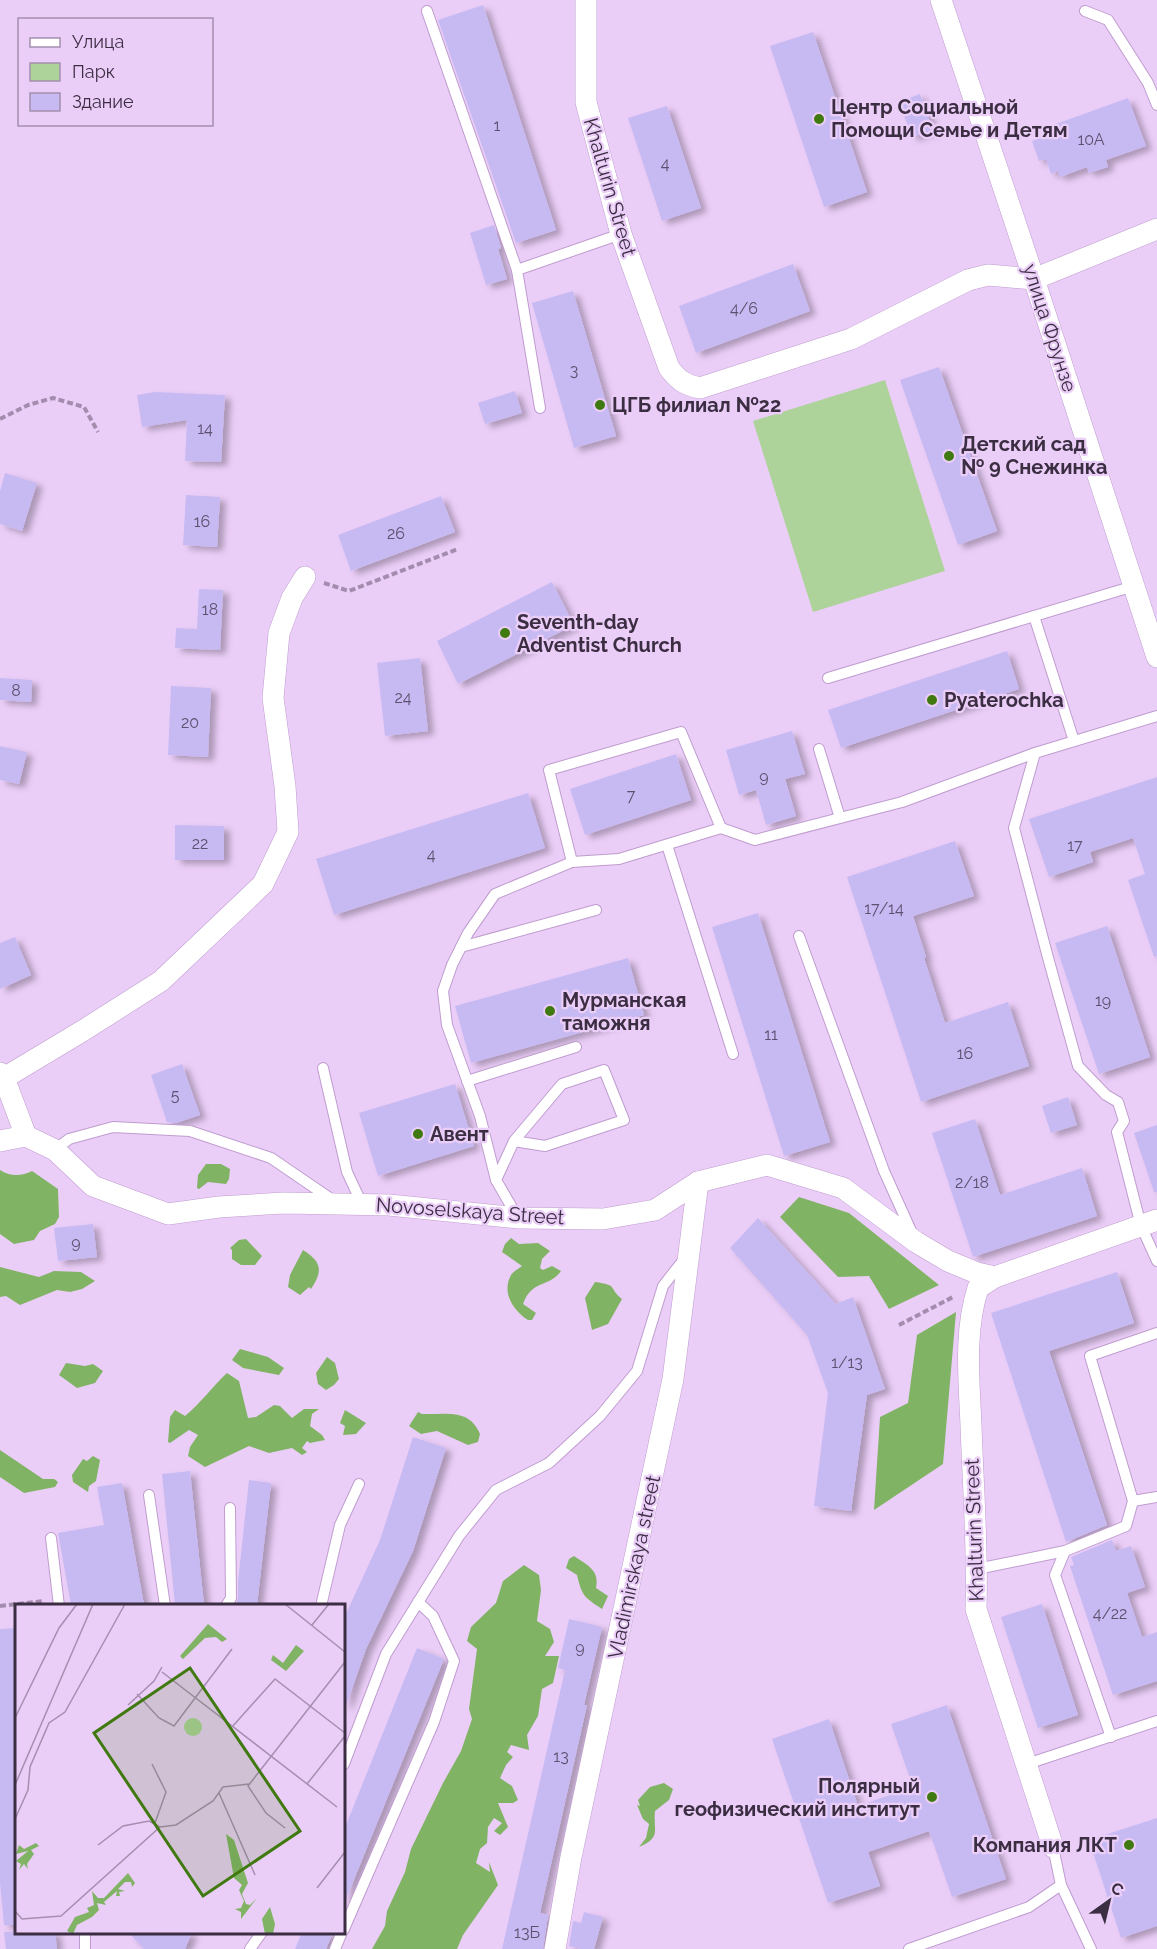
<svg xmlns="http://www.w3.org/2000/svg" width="1157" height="1949" viewBox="0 0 1157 1949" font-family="Raleway,sans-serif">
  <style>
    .green { fill: #add29a }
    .forest { fill: #81b365 }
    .building { fill: #c7baf3; filter: url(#shadow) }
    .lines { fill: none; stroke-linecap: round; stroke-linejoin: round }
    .service-casing { stroke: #bf9ccf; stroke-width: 12 }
    .minor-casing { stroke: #bf9ccf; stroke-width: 22 }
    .path { stroke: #a38cad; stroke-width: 4; stroke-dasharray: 6 3; stroke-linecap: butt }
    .service { stroke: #fff; stroke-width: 10 }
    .minor { stroke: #fff; stroke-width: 21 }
    .poi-dot { fill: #3f790f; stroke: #ebcef8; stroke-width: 2 }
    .labels { text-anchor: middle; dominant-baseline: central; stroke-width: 4.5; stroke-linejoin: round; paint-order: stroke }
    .number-label { font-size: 16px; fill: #5e506e }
    .poi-label { font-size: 20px; font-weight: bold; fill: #3b2d42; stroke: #ebcef8; text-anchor: start }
    .street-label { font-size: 20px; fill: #3b2d42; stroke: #ebcef8 }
    .inset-road { fill: none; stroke: #a58eaf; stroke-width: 1.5 }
    .view { fill: #3f790f; fill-opacity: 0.15; stroke: #3f790f; stroke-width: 3 }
    .inset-edge { fill: none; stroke: #3b2d42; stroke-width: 3 }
  </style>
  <defs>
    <filter id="shadow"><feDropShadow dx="6" dy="4" stdDeviation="3" flood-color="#0004"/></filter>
  </defs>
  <rect width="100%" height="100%" fill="#ebcef8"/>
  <!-- green -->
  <polygon class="green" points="885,380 945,571 813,612 753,421"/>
  <!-- forest -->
  <g class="forest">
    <polygon points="206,1164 221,1164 230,1169 229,1179 226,1184 208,1182 199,1189 197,1188 198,1175"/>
    <path d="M0,1170C10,1177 22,1176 32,1171L58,1189L59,1217L55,1224L40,1231L34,1240L14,1244L0,1234Z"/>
    <polygon points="799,1197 849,1213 939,1285 889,1309 869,1276 838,1277 780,1217"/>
    <path d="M511,1238L519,1244L538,1243L550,1251L542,1259L540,1268L543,1270L552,1266L561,1271C549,1288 532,1279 523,1304L536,1313L532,1320H528C514,1311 501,1293 511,1275C513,1272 519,1268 522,1266L502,1252L505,1244Z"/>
    <polygon points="246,1239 262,1256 255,1265 241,1265 232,1259 232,1250 230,1248 239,1240"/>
    <path d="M303,1250C322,1262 323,1271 311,1289L309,1287L300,1295L288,1287L290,1275Z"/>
    <polygon points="0,1267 39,1277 54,1271 81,1272 95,1281 82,1289 70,1292 57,1290 20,1305 6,1296 0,1297"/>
    <path d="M595,1282C619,1285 608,1288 622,1299L608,1324L592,1330L585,1298Z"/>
    <polygon points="956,1312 943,1464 874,1510 880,1417 908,1403 917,1335"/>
    <polygon points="240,1349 268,1357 284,1368 279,1375 243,1368 232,1360"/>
    <polygon points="327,1357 335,1363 339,1379 334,1385 326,1390 318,1384 316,1373"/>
    <polygon points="66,1363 85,1366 93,1364 103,1371 95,1383 77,1388 59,1375"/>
    <path d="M227,1373L239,1381L248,1418L256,1417L274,1405L280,1406L292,1418L304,1409H319L312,1414L310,1426L322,1435L325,1440L310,1443L307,1441L302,1448L307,1452L302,1455L292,1448L269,1453L249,1446L205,1467L188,1456L190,1447L198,1435L189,1430L170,1443L168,1442L170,1417L175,1410L185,1416C201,1403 212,1387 227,1373Z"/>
    <polygon points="345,1410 366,1423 356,1434 343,1435 345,1426 340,1423"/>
    <path d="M418,1412L422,1414C446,1415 469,1408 480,1434L478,1442L468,1445L437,1431L421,1434L409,1426Z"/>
    <polygon points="0,1450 43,1479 54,1479 58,1482 55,1487 24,1493 0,1477"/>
    <polygon points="93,1456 100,1460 96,1481 89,1486 88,1492 73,1482 72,1475 83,1459 87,1461"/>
    <path d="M574,1556C587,1565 600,1570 596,1588L608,1596L602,1609C584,1597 582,1596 577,1575L566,1568L569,1559Z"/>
    <polygon points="524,1565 539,1575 541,1590 537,1621 550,1629 554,1642 545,1656 559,1656 553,1683 542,1689 538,1716 527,1735 529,1750 511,1745 507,1752 513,1757 506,1765 500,1778 512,1786 518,1800 513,1803 498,1803 508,1827 500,1835 494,1831 502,1823 494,1818 488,1827 487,1843 480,1849 476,1863 490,1872 489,1862 498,1885 463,1935 457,1949 372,1949 385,1926 387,1911 405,1872 411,1849 443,1783 461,1751 472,1719 469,1709 477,1649 467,1641 471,1627 496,1603 503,1581"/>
    <path d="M664,1783L673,1789L669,1800L655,1811C653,1831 662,1837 639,1847L646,1838L649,1824L643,1819L637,1805L640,1806L638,1800L650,1787Z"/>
  </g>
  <!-- building -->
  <g class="building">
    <polygon points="483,5 556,230 516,243 438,20"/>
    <polygon points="813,32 867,192 824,207 770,46"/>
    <polygon points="920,94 933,130 912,137 899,102"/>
    <polygon points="1128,98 1146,146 1106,160 1108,167 1089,173 1087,167 1060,177 1058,171 1051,174 1046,159 1039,161 1032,141 1045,136 1042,129"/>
    <polygon points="667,106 701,208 662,221 628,118"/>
    <polygon points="494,225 501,248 498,249 507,279 486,285 470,233"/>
    <polygon points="793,264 810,311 696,353 679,306"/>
    <polygon points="573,291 616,436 574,448 532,303"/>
    <polygon points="939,367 997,531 958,545 900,380"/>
    <polygon points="515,391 522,413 485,424 478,403"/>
    <polygon points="155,392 225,395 221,462 185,461 187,420 142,427 137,395"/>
    <polygon points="5,473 37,483 22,531 0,524 0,491"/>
    <polygon points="186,495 220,497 217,547 183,545"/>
    <polygon points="441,496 455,532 351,571 338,535"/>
    <polygon points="552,582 574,625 458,684 437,641"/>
    <polygon points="199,589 223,590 220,650 175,648 176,628 197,629"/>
    <polygon points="1007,651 1019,689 841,748 828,710"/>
    <polygon points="420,658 428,731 385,736 377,663"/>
    <polygon points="0,678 32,680 31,702 0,700"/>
    <polygon points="171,686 211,688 208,757 168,755"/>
    <polygon points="792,731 805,774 785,779 796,816 766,825 756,790 739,795 726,750"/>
    <polygon points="0,746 27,752 19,784 0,780"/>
    <polygon points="676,754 691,800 585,835 570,789"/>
    <polygon points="1157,777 1157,956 1154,957 1128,880 1145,874 1133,838 1090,852 1093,862 1049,877 1029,819"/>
    <polygon points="528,793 545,848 334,915 316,859"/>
    <polygon points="175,825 224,826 224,860 175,860"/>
    <polygon points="955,841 974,896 913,916 926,957 924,958 945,1023 1008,1002 1029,1066 921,1102 847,877"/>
    <polygon points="758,913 830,1142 784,1156 712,927"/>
    <polygon points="1107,926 1150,1057 1099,1074 1055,943"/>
    <polygon points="15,937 31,975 0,989 0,943"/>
    <polygon points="628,958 644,1015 471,1063 455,1006"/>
    <polygon points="182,1064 200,1115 176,1123 167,1122 151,1075"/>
    <polygon points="455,1084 474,1146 378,1176 359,1113"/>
    <polygon points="1068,1097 1077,1125 1051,1133 1042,1106"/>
    <polygon points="975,1119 1000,1195 1082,1168 1097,1216 973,1257 932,1133"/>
    <polygon points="1157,1125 1157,1192 1154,1192 1134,1133"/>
    <polygon points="758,1218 836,1304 853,1297 885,1389 867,1395 851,1511 814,1506 828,1393 807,1335 730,1248"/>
    <polygon points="93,1224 97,1257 58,1261 54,1228"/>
    <polygon points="1117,1272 1134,1323 1049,1351 1107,1525 1066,1542 991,1313"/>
    <polygon points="413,1437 446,1448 413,1551 366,1649 346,1706 344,1705 344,1618 380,1540"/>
    <polygon points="190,1471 204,1605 175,1605 162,1474"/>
    <polygon points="249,1480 271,1483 257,1605 236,1605 238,1598 238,1582"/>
    <polygon points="122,1483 144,1605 71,1605 58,1533 104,1525 97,1487"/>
    <polygon points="1112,1540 1116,1551 1131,1546 1145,1587 1127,1593 1142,1637 1157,1632 1157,1681 1113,1695 1070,1566 1074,1565 1071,1557"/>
    <polygon points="1042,1604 1078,1715 1038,1728 1001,1617"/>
    <polygon points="569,1619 602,1627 584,1705 587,1705 540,1913 548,1915 543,1949 502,1949 565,1670 558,1668"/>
    <polygon points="16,1628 16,1925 4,1925 0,1883 0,1629"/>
    <polygon points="417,1648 444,1659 344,1904 344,1830"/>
    <polygon points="947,1705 1006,1879 952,1897 929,1831 868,1852 880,1886 828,1903 772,1739 829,1719 858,1806 913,1787 891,1724"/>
    <polygon points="1157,1818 1157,1926 1121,1938 1089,1840"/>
    <polygon points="584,1912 603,1917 594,1949 581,1949 569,1946 573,1921 581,1923"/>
    <polygon points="4,1932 55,1932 57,1949 6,1949"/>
    <polygon points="128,1932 192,1932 185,1949 144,1949"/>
    <polygon points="302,1932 333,1932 326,1949 295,1949"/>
  </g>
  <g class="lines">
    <!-- service casing -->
    <g class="service-casing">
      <g id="service">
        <polyline points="427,11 517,270"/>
        <polyline points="1085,11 1108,20 1148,83 1157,105"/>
        <polyline points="540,408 517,270 621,234"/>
        <polyline points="1034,616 1074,741"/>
        <polyline points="828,678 1134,586"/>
        <polyline points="819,749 840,818"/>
        <polyline points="1035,753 1014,828 1047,954 1078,1066 1106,1095 1118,1102 1124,1121 1117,1132 1141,1226 1157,1261"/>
        <polyline points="667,845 733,1054"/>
        <polyline points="572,862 549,770 681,732 721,828"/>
        <polyline points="799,936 884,1171 912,1233"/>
        <polyline points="461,947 596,910"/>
        <polyline points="323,1068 347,1172 362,1204"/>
        <polyline points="467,1081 576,1047"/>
        <polyline points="514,1141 562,1084 604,1070 624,1120 545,1146 514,1141 496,1180 518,1218"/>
        <polyline points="55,1150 69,1139 113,1127 190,1131 271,1158 334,1201"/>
        <polyline points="496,1180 480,1116 447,1025 443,991 452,965 468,933 495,894 572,862 619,859 721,828 755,840 902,802 1035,753 1157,716"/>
        <polyline points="1157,1333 1090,1356 1133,1501 1157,1497"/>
        <polyline points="149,1495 165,1606"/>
        <polyline points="51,1538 59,1606"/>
        <polyline points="1065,1551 1055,1575 1111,1737"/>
        <polyline points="977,1569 1065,1551 1126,1526 1133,1501"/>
        <polyline points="226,1606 231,1598 230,1508"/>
        <polyline points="321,1606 340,1525 359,1484"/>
        <polyline points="344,1764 386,1654 459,1536 496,1490 549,1463 600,1416 637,1371 663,1286 685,1258"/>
        <polyline points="1027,1764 1157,1721"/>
        <polyline points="1061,1885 1091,1949"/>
        <polyline points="344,1929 434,1722 454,1661 433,1616 418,1602"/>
        <polyline points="85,1932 85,1949"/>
        <polyline points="250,1949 262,1932"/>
        <polyline points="335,1949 342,1932"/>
        <polyline points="909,1949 1029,1907 1061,1885 1053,1847"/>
      </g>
    </g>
    <!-- minor casing -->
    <g class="minor-casing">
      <g id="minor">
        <path d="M586,0V102L621,234L669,368C678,380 685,385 700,388L851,339L968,280L988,275L1034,279L1157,229"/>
        <polyline points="941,0 1034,279 1157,657"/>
        <polyline points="0,1073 4,1078 26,1136"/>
        <polyline points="4,1078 84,1030 161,981 263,884 288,832 285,786 273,698 279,633 292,598 305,577"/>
        <polyline points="0,1141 26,1136 55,1150 93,1186 168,1214 219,1207 284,1203 338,1204 389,1205 519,1218 603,1219 655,1210 698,1182 767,1165 843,1188 916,1242 948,1261 977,1273 995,1277"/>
        <path d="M1053,1847L976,1609C978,1547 973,1486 971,1425C969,1380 964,1331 978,1288L995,1277L1157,1220"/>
        <polyline points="555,1949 571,1857 673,1379 698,1182"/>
      </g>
    </g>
    <!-- path -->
    <g class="path">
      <polyline points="0,419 28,405 53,398 84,407 98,432"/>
      <polyline points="324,583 349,591 458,549"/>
      <polyline points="899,1325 953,1297"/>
      <polyline points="0,1606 44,1601"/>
    </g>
    <!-- service -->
    <use href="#service" class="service"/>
    <!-- minor -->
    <use href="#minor" class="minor"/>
  </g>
  <!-- markers -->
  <g class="poi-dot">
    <circle cx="819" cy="119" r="6"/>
    <circle cx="600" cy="405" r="6"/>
    <circle cx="949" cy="456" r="6"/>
    <circle cx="505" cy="633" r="6"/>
    <circle cx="932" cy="700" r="6"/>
    <circle cx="550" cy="1011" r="6"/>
    <circle cx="418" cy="1134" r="6"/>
    <circle cx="932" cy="1797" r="6"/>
    <circle cx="1129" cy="1845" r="6"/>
  </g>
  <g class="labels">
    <!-- number labels -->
    <g class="number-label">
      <text x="497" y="125">1</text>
      <text x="1091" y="139">10А</text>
      <text x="665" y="163">4</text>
      <text x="744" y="308">4/6</text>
      <text x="574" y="370">3</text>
      <text x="205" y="428">14</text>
      <text x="202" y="521">16</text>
      <text x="396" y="533">26</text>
      <text x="210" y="609">18</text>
      <text x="16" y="690">8</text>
      <text x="403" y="697">24</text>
      <text x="190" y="722">20</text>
      <text x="764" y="776">9</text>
      <text x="631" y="795">7</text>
      <text x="200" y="843">22</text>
      <text x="1075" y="845">17</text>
      <text x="431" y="854">4</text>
      <text x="884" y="908">17/14</text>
      <text x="1103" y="1000">19</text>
      <text x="771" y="1034">11</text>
      <text x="965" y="1053">16</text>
      <text x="175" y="1095">5</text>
      <text x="972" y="1182">2/18</text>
      <text x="76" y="1242">9</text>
      <text x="847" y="1362">1/13</text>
      <text x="1110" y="1613">4/22</text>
      <text x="580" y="1647">9</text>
      <text x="561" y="1756">13</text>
      <text x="527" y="1932">13Б</text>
    </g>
    <!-- poi labels -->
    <g class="poi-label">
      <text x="831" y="107">Центр Социальной<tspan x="831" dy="23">Помощи Семье и Детям</tspan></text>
      <text x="612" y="405">ЦГБ филиал №22</text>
      <text x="961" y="444">Детский сад<tspan x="961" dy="23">№ 9 Снежинка</tspan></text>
      <text x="517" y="622">Seventh-day<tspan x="517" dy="23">Adventist Church</tspan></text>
      <text x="944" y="700">Pyaterochka</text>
      <text x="562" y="1000">Мурманская<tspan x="562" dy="23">таможня</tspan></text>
      <text x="430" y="1134">Авент</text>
      <text x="920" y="1786" text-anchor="end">Полярный<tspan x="920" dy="23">геофизический институт</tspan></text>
      <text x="1117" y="1845" text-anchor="end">Компания ЛКТ</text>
    </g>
    <!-- street labels -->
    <g class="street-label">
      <text transform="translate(610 187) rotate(74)">Khalturin Street</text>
      <text transform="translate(1050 328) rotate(72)">улица Фрунзе</text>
      <text transform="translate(470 1211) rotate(4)">Novoselskaya Street</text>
      <text transform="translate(974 1530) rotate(-92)">Khalturin Street</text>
      <text transform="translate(634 1567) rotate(-78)">Vladimirskaya street</text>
    </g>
  </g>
  <!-- overview -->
  <g transform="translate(15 1604)">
    <rect width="330" height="330" fill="#ebcef8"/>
    <path d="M169 123a9 9 0 1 1 18 0a9 9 0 1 1-18 0Z" fill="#add29a"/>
    <path d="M193,20L212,35L207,38L201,33L190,34L168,55L165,52ZM281,41L289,47L271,67L256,56L258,51L268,59ZM211,230L219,236L233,279L227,290L231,300L235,301L242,294L226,315V308L220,305L226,304L229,297L224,286L227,281L219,274ZM21,239L24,242L16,246L19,250L12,260L13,265L9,260L4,266L6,260L1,257L13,247L1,250L4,241L9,245ZM113,269L120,279L117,283L116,278H110L103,285L110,287L104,288L105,292H101L102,287L89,298L91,301L82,299L84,306L77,313L62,321L58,330L52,327L60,313L74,308L72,304L79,301L77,287L83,294H89ZM255,303L260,320L258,330H250L247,315Z" fill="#81b365"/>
    <path class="inset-road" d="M270,0L330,48M297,21L314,0M147,68L322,203M122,90L144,114L159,122L217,45M113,101L139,77L147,63M0,114L44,24L62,0M217,123L260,75L330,129M137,160L151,188L140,219M292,180L330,132M0,181L78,0M204,189L240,271M0,215L13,186L15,163L34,119L50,108L110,0M270,224L251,209L233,182L330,58M83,241L108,222L134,217L145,223M302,284L330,248M0,307L7,315L46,312L145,223L161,221L198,197L208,183L234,180"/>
    <path class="view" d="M175,64L285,227L188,292L79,129Z"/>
    <rect width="330" height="330" class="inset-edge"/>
  </g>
  <!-- legend -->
  <rect x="18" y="18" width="195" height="108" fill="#ebcef8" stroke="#a58eaf" stroke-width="1.5"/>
  <rect x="30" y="38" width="30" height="9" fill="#ffffff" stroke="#a58eaf" stroke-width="1.5"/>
  <text x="72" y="48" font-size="18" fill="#3b2d42">Улица</text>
  <rect x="30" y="63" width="30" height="18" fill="#add29a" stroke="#a58eaf" stroke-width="1.5"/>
  <text x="72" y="78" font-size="18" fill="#3b2d42">Парк</text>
  <rect x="30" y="93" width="30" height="18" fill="#c7baf3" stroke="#a58eaf" stroke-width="1.5"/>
  <text x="72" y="108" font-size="18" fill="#3b2d42">Здание</text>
  <!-- north arrow -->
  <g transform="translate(1109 1901) rotate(34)" stroke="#ebcef8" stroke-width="4.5" paint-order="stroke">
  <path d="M0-4.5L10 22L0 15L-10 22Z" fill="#3b2d42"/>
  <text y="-9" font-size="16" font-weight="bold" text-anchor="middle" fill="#3b2d42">С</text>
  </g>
</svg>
